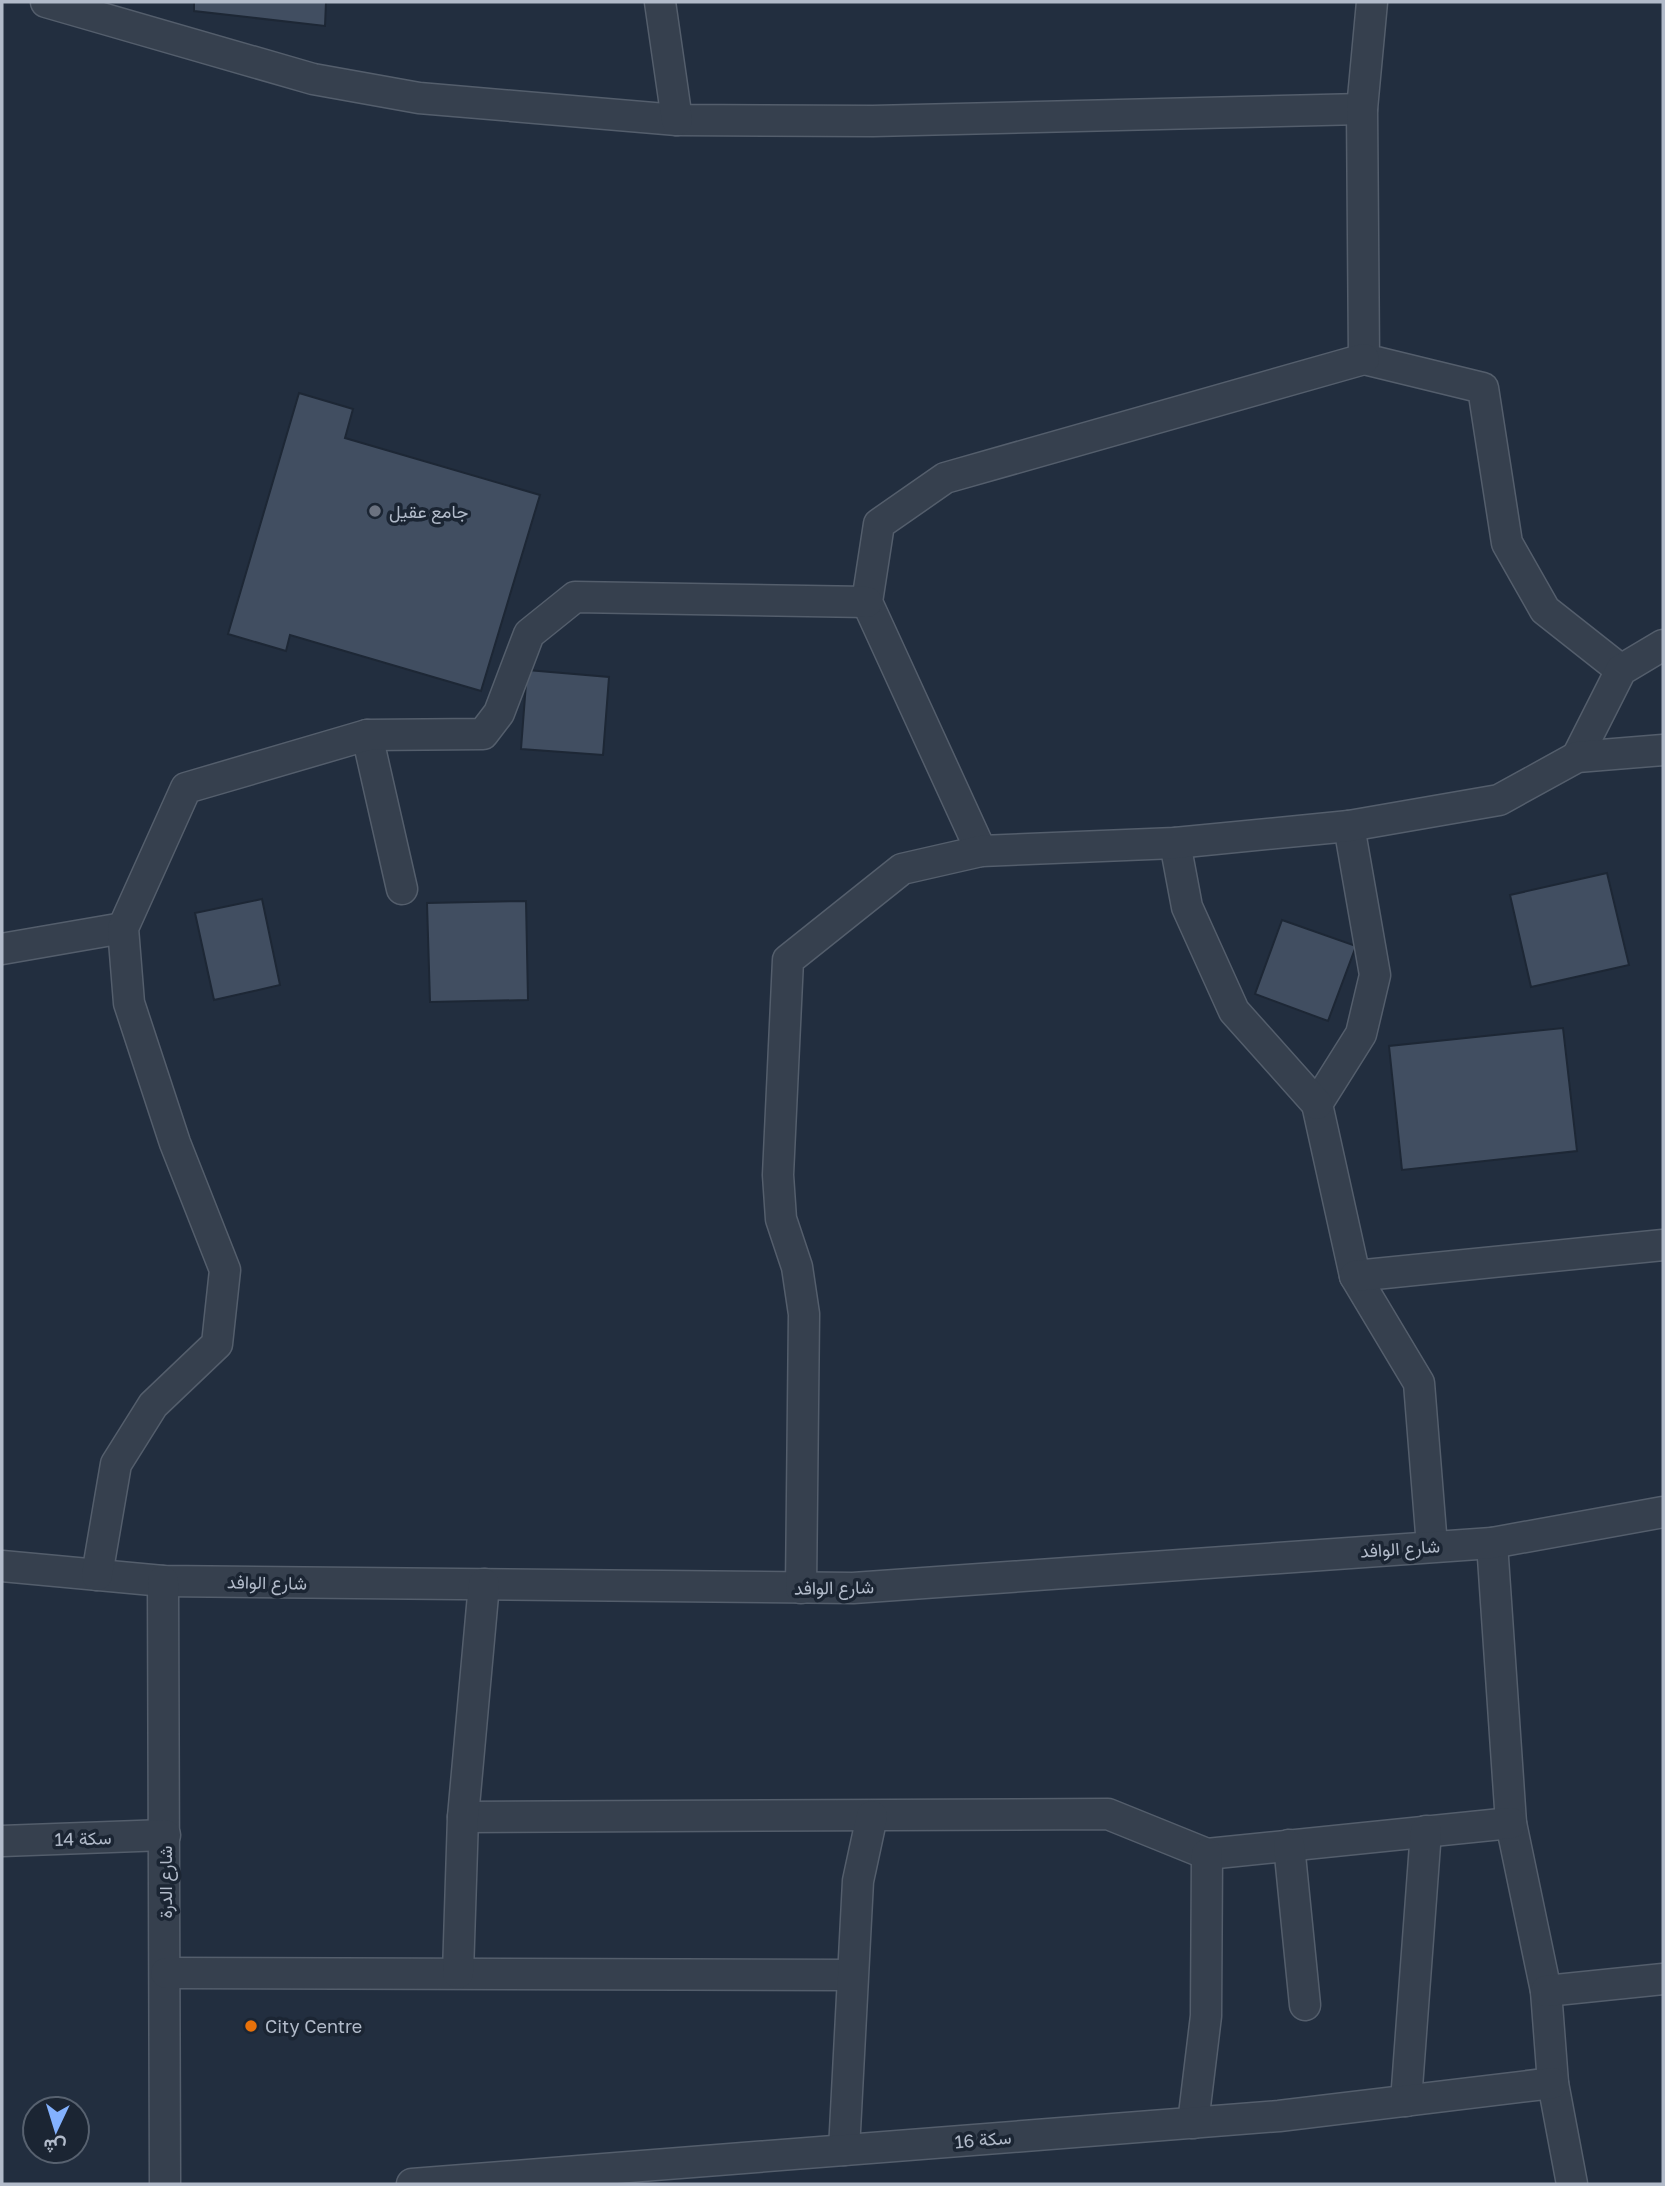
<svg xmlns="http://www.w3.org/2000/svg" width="1665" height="2186" viewBox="0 0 1665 2186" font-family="'Golos Text',Vazirmatn,sans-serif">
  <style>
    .building { fill: #414e61; stroke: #1d2735; stroke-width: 2 }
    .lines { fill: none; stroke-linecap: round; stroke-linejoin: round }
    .minor-casing { stroke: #545e6c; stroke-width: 33 }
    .minor { stroke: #36404e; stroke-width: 30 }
    .worship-dot { fill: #6b7280; stroke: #1b2533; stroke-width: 2.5 }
    .food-dot { fill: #e8710a; stroke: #1b2533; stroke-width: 2.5 }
    .labels { text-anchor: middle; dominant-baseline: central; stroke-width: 7; stroke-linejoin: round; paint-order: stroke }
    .poi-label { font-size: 18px; fill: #b2bbca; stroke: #1b2533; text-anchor: start }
    .street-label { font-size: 18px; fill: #b2bbca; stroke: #1b2533 }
  </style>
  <rect width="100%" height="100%" fill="#222e3f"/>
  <!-- building -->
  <g class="building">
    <polygon points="194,2 326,2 325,26 194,11"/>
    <polygon points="299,393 353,409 345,438 540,495 481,691 290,635 286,651 228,634"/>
    <polygon points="527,670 609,677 603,755 521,749"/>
    <polygon points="1607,873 1629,965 1531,987 1510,895"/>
    <polygon points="262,899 280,985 214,1000 195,913"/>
    <polygon points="526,901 528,1000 430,1002 427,903"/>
    <polygon points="1282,920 1356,946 1328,1021 1255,994"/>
    <polygon points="1563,1028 1577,1151 1402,1170 1389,1046"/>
  </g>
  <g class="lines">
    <!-- minor casing -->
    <g class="minor-casing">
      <g id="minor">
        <polyline points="46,2 313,79 419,98 677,120 873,121 1362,109"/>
        <polyline points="660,2 677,120"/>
        <polyline points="1372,2 1362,109 1364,359 1483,388 1507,543 1545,610 1621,670"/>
        <polyline points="367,735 402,889"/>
        <polyline points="1577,757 1621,670 1663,645"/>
        <polyline points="1349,826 1375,975 1361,1034 1317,1104 1355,1276 1419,1383 1432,1546"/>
        <polyline points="1175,843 1187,907 1234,1011 1317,1104"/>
        <polyline points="981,851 867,602 879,524 945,478 1364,359"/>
        <polyline points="2,949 123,928"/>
        <polyline points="1355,1276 1663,1245"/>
        <polyline points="1492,1543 1511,1823 1546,1991 1553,2083 1572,2184"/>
        <polyline points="2,1566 163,1581 853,1588 1492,1543 1663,1512"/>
        <polyline points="97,1575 116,1464 153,1405 217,1344 225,1270 175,1143 129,1003 123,928 186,788 367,735 483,734 499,713 529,634 575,597 867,602"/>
        <polyline points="163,1581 165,2184"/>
        <polyline points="801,1588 804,1314 797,1267 781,1219 778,1175 788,960 902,869 981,851 1175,843 1349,826 1499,800 1577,757 1663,750"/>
        <polyline points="463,1817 1108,1814 1207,1854 1511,1823"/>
        <polyline points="2,1841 165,1835"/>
        <polyline points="1289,1845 1305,2005"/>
        <polyline points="166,1973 851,1975"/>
        <polyline points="458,1973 463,1817 484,1584"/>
        <polyline points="1546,1991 1663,1979"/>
        <polyline points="1406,2101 1426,1831"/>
        <polyline points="1193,2123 1206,2016 1207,1854"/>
        <polyline points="844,2150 858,1881 872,1816"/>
        <polyline points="412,2184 1279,2116 1553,2083"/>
      </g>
    </g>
    <!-- minor -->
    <use href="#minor" class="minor"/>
  </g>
  <!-- markers -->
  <circle class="worship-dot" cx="375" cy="511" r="7"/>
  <circle class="food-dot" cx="251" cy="2026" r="7"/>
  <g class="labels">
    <!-- poi labels -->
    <g class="poi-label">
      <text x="389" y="511">جامع عقيل</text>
      <text x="265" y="2026">City Centre</text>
    </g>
    <!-- street labels -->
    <g class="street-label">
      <text transform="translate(1400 1548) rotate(-4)">شارع الوافد</text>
      <text transform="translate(267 1582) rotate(1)">شارع الوافد</text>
      <text transform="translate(834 1587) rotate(-1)">شارع الوافد</text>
      <text transform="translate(83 1838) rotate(-2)">سكة 14</text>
      <text transform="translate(165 1882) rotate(-90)">شارع الدرة</text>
      <text transform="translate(983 2139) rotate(-5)">سكة 16</text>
    </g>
  </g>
  <!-- border -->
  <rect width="1665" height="2186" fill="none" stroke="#b2bbca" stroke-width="7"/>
  <!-- north arrow -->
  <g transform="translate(56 2130) rotate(184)"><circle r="33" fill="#1b2533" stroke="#57616f" stroke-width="2"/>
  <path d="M0-5L12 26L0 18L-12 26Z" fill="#83b1fe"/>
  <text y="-10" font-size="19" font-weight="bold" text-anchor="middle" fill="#b2bbca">ش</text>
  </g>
</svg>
